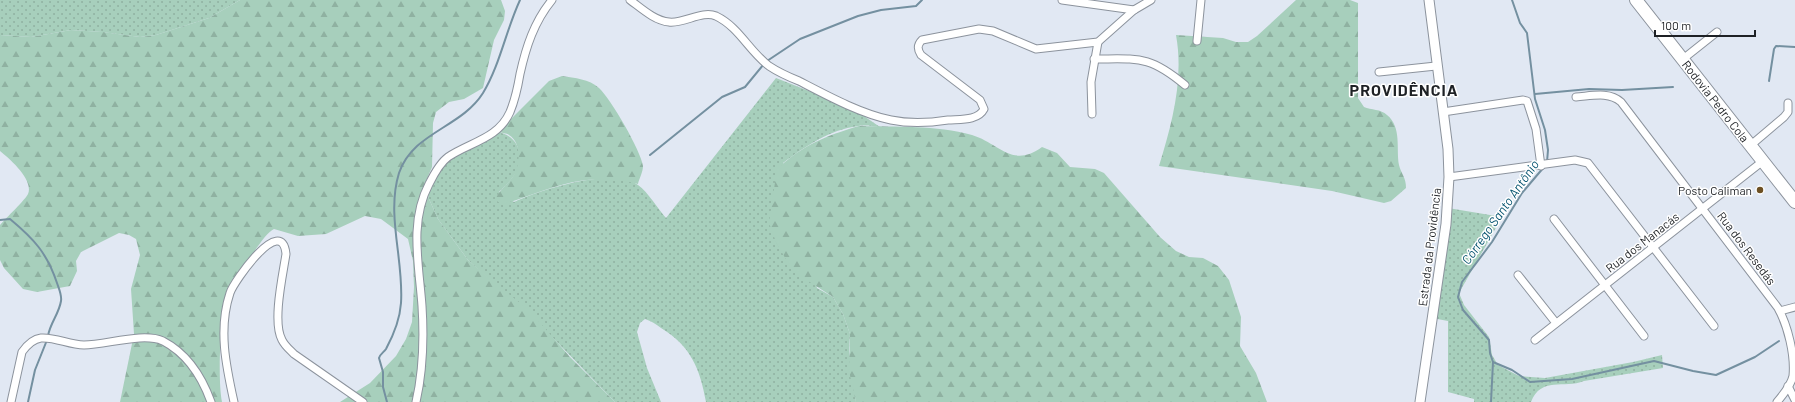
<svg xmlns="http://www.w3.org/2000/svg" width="1795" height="402" viewBox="0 0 1795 402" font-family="Barlow,sans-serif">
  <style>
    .grass { fill: url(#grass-dots) }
    .forest { fill: url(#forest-firs) }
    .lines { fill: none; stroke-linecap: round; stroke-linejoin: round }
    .stream { stroke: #7490a0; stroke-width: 2 }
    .minor-casing { stroke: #8c939d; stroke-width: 9 }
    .tertiary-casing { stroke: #8c939d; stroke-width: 11 }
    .primary-casing { stroke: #8c939d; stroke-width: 14 }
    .minor { stroke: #fff; stroke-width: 7 }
    .tertiary { stroke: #fff; stroke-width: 9 }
    .primary { stroke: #fff; stroke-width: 12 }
    .poi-dot { fill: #6d5023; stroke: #fff; stroke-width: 1.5 }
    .labels { text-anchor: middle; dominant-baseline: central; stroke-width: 3; stroke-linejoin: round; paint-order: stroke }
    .street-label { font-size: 12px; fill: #1e2125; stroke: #fff }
    .poi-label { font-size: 12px; fill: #1e2125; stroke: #fff; text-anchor: end }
    .water-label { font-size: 13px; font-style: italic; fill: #05536f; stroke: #fff }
    .district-label { font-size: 16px; font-weight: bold; letter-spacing: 1px; fill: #1e2125; stroke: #fff }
  </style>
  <defs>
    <pattern id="grass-dots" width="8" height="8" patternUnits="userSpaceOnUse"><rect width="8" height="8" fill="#a7cfbc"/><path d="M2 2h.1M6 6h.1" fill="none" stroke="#8fb1a1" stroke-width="1.8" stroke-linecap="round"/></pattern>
    <pattern id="forest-firs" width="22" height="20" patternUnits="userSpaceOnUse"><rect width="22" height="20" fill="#a7cfbc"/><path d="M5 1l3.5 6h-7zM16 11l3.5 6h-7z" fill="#8fb1a1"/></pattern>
  </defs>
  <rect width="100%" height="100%" fill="#e1e8f3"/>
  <!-- grass -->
  <g class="grass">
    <polygon points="0,0 240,0 209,18 156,35 140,37 102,32 71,30 31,37 0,35"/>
    <path d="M776,78L852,108L880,127C873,126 865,125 858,126C829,130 806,146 783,163L817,288L833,297L843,314L850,334L849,351L856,402H706C700,369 691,346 661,328C656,324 651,321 645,319L640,323L637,332L647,368L661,402H615L555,340L468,260L438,219L429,199L426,181C444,163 461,143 485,134C507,127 524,143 519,166C516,176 506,185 499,192L514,202C540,190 613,166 638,185C648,192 658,209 666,218Z"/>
    <path d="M1448,208L1502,217L1459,293L1464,305L1489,337L1492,355L1498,365L1519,376L1545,378L1633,362L1662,355L1663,368L1584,381C1564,389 1541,376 1531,402H1474V399L1448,392V321L1432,318Z"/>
  </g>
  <!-- forest -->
  <g class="forest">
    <path d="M240,0H501L505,11L504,20L494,40L483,88L464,99L449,102L436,112L433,123L432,167L426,181L429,199L438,219L468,260L497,285L529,310L570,357L615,402H340L370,383L396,356L406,339L412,322L414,287L413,261L408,239L381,219L365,216L326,234L298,236L274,229C259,236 226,299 223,316C220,337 218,381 222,402H120L134,334L131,289L140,255L136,239L129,235L119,233L81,252L76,261L77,271L70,286L37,292L23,289L4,268L0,260V225C5,219 26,199 28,194C34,180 10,159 0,151V35L31,37L71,30L103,32L140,37L156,35L209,18Z"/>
    <path d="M1296,0H1350L1358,3V98L1364,107C1371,110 1381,109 1387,115C1402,127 1396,149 1399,165C1401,174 1406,177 1406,188L1391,201L1384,203L1332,191L1159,166C1172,124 1184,79 1176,35L1223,38L1236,42H1248L1257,36Z"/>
    <path d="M562,76C575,78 589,79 599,88C611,99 641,151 643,166C643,172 639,179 638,184C603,174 573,180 539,192C526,196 514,202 501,204L497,201L496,197C501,189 509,183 514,175C520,164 522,143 509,135C507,133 501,133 498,132L549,81Z"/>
    <path d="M859,126C896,127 936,125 972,135C999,143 1012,169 1042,147L1057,153L1070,167L1095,169L1104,173L1160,237L1176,251L1189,257L1203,258L1218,266L1229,280L1241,317L1240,346L1256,373L1267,402H856L849,371L850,334L843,314L833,297L802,277L788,263L776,242L769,223L777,169C803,145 825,136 859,126Z"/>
  </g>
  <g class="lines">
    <!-- stream -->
    <g class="stream">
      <polyline points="1512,0 1520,23 1527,33 1535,99 1545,130 1548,150 1547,162"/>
      <polyline points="767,61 800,39 858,16 881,10 916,6 922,0"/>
      <polyline points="1769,81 1774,49 1776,46 1795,47"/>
      <polyline points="1535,94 1589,89 1622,90 1673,87"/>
      <polyline points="650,155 722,97 745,87 764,64"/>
      <path d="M0,220L10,219C34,239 47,253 57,283C59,289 62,295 61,301C59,314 50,323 48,336"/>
      <polyline points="1493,362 1512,370 1530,382 1572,379 1654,361 1693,371 1716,375 1755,357 1779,341"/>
      <polyline points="28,402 35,370 47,340"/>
      <path d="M387,402L383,387V372L379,358C380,354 384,352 386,349C393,336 400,318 401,303C404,260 386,215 399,173C413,132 461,128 483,93C500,65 506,30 520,0"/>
      <polyline points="1491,402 1493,362 1490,353 1489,340 1463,310 1458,297 1462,282 1492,242 1522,193 1544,167"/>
    </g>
    <!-- minor casing -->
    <g class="minor-casing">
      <g id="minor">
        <path d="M630,0C641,8 655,21 669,22C684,24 702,10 716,16C739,27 749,51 769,66C778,72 789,77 799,81C826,95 861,114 891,120C910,124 929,123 948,120C960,119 978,121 984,109L980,100L921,55C917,49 917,45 922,40L979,29L993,31L1036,49L1098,42L1134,10L1151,0"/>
        <polyline points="1062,0 1134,10"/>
        <polyline points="1197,41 1201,0"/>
        <path d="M1094,59C1139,59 1149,55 1185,85"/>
        <polyline points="1683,59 1717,32"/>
        <polyline points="1379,72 1436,66"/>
        <path d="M1576,97C1591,96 1609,91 1621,102L1778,308C1788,326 1795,355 1793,376C1791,385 1783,395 1777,402"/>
        <polyline points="1443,112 1523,100 1527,101 1536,129 1541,166"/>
        <polyline points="1092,114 1091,82 1098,42"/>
        <polyline points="1751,145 1784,117 1788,112 1788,103"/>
        <polyline points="1449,177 1575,160 1588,163 1714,326"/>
        <polyline points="1554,219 1644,336"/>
        <polyline points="1518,275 1556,323"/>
        <polyline points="1780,311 1795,307"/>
        <polyline points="1535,340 1763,161"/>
        <polyline points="1788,386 1795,400"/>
        <path d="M11,402L22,352C27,345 33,339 41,338C56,337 69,345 84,345C106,345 143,332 163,341C188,354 202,377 211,402"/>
        <path d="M234,402C226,366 218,329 230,293C234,281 282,213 286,254C283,274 272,322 282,340C285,346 289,349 294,354L363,402"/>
        <path d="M416,402C423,371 424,337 422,306C419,264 409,222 429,184C433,176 441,162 448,157C470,142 498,139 510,112C515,100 518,86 520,74C526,47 534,22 552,0"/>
      </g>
    </g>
    <!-- tertiary casing -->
    <g class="tertiary-casing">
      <polyline id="tertiary" points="1420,402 1446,224 1449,177 1448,149 1429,0"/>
    </g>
    <!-- primary casing -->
    <g class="primary-casing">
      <polyline id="primary" points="1636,0 1795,202"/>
    </g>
    <!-- minor -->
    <use href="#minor" class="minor"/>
    <!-- tertiary -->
    <use href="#tertiary" class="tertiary"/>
    <!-- primary -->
    <use href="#primary" class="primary"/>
  </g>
  <!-- markers -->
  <circle class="poi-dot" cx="1760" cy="190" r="4"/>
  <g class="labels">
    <!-- street labels -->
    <g class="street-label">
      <text transform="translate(1716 101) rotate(52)">Rodovia Pedro Cola</text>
      <text transform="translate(1642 242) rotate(-38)">Rua dos Manacás</text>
      <text transform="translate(1429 247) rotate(-83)">Estrada da Providência</text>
      <text transform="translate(1747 248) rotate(53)">Rua dos Resedás</text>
    </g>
    <!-- poi labels -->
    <g class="poi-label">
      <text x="1752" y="190">Posto Caliman</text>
    </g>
    <!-- water labels -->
    <g class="water-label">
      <text transform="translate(1500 212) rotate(-55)">Córrego Santo Antônio</text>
    </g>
    <!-- district labels -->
    <g class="district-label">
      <text x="1404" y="89">PROVIDÊNCIA</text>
    </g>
  </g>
  <!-- scale -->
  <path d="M1655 30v6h100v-6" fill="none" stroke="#1e2125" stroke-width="2"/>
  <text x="1661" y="30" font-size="12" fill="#1e2125" stroke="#ffffff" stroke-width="3" paint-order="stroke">100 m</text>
</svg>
